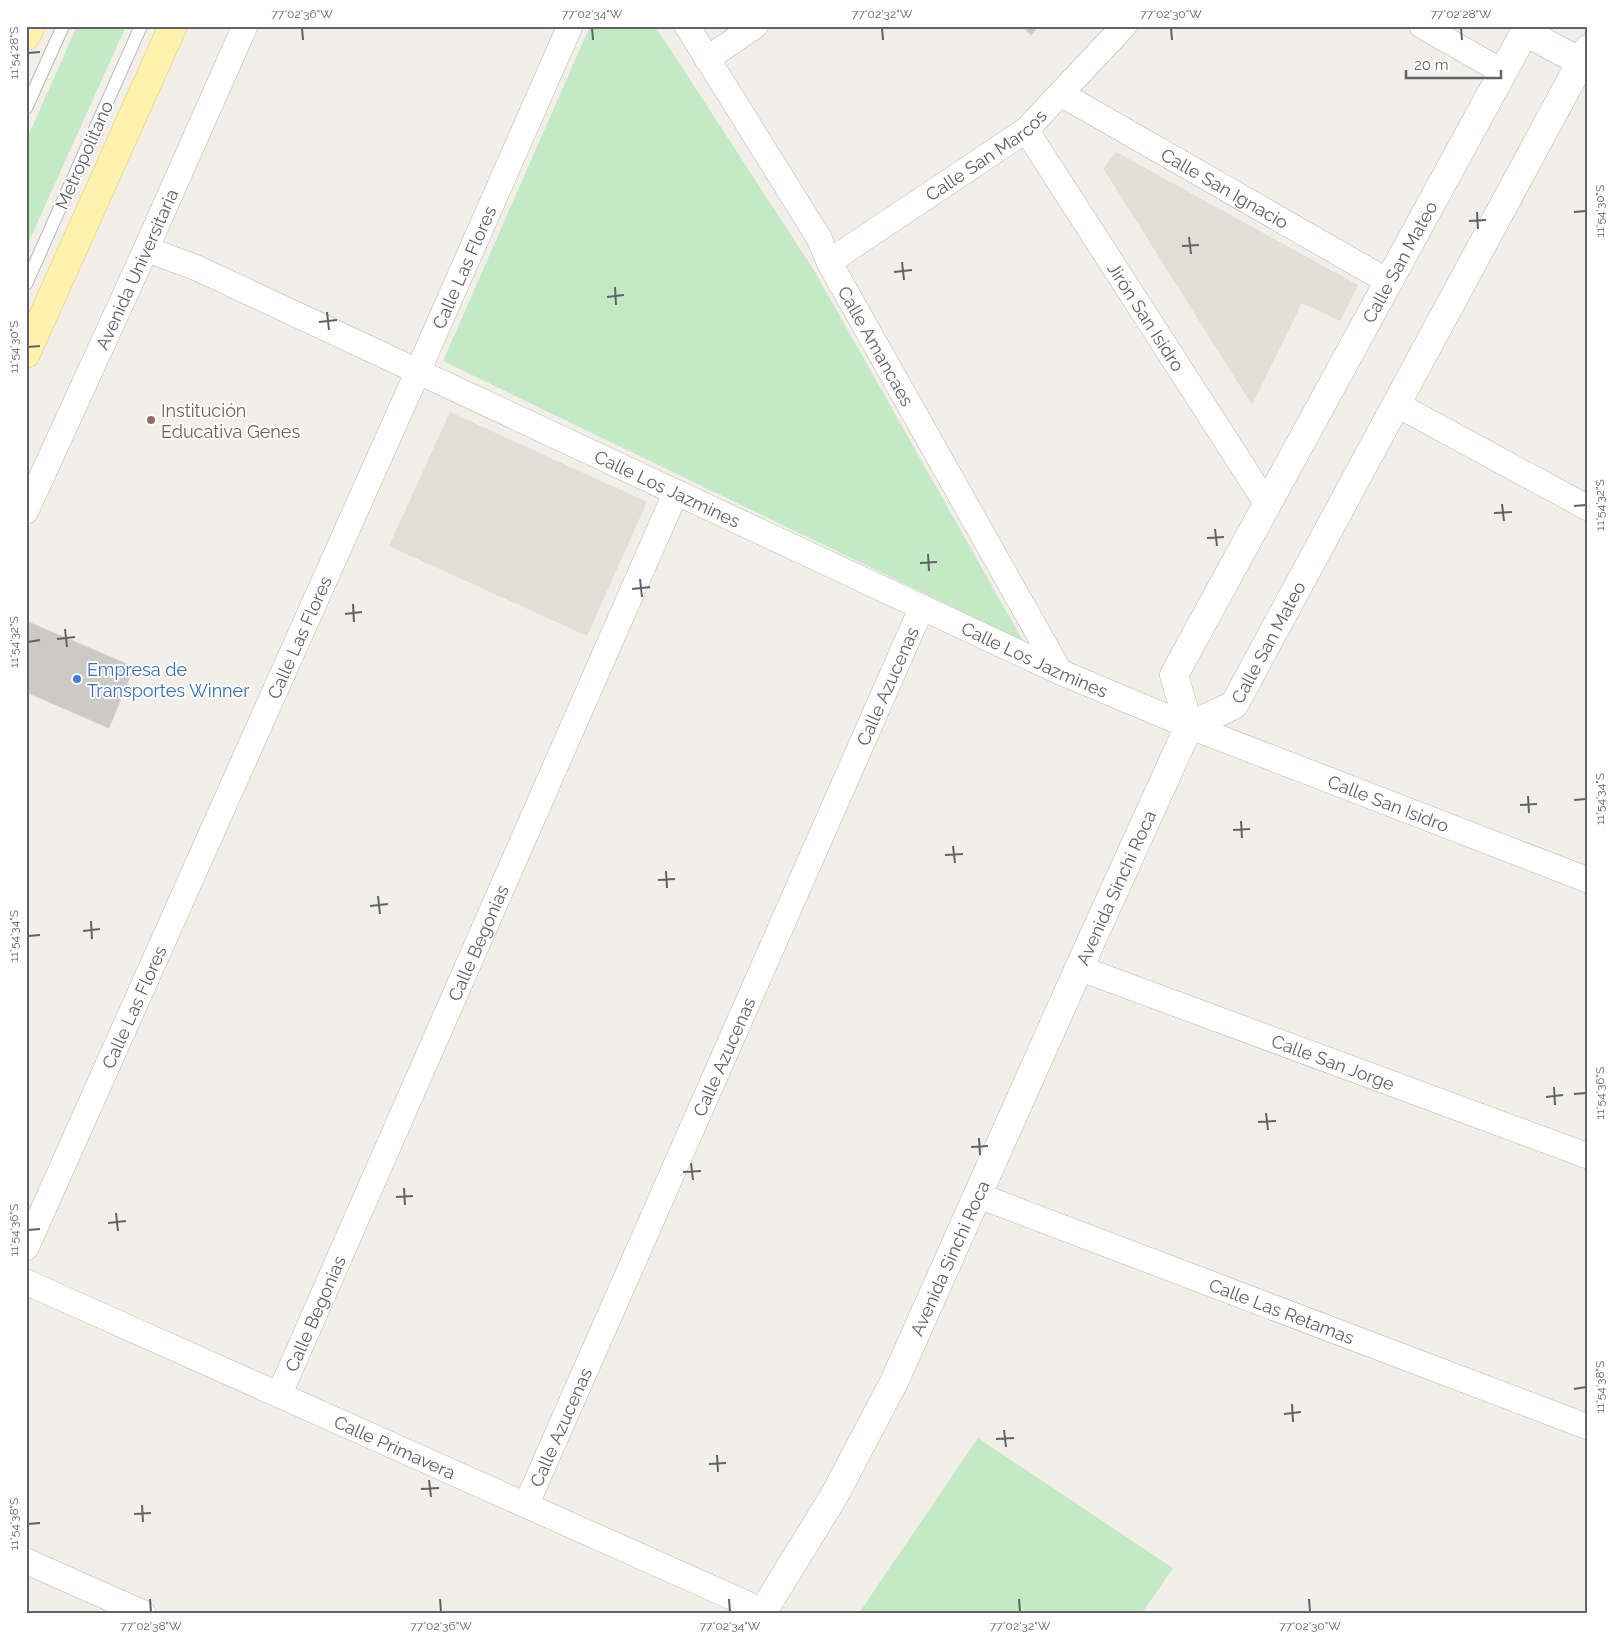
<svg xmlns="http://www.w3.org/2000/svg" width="1614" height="1639" viewBox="0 0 1614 1639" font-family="Raleway,sans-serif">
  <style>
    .education { fill: #e1ded6 }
    .green { fill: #c5e8c5 }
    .building { fill: #cccac5; stroke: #d6d1c6 }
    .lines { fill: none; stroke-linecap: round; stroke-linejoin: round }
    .service-casing { stroke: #b5b8bc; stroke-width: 14 }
    .minor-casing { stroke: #b5b8bc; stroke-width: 26 }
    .tertiary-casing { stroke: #b5b8bc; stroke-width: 29 }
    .primary-casing { stroke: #f2c960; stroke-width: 29 }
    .service { stroke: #fff; stroke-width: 12 }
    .minor { stroke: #fff; stroke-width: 25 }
    .tertiary { stroke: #fff; stroke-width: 28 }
    .primary { stroke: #fff2af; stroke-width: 28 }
    .ticks { fill: none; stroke: #5f6368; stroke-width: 2 }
    .education-dot { fill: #8d6e63; stroke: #fff; stroke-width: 2 }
    .shop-dot { fill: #3f7fe0; stroke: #fff; stroke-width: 2 }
    .labels { text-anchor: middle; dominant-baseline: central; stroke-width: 4; stroke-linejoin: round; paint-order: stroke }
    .street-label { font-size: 18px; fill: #5f6368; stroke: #fff }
    .education-label { font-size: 18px; fill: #785e54; stroke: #fff; text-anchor: start }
    .shop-label { font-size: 18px; fill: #366cbe; stroke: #fff; text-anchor: start }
    .neatline { fill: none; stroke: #5f6368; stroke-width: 2 }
    .ticks-label { font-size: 12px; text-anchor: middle; fill: #5f6368 }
  </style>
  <rect width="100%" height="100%" fill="#f1efe8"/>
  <!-- education -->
  <g class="education">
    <polygon points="1116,152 1358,285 1340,321 1302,303 1252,405 1103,168"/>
    <polygon points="450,412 647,502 587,636 389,546"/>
  </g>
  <!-- green -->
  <g class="green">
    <polygon points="77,26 126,26 26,248 26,141"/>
    <polygon points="590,26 655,26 815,272 1023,641 443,361"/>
    <polygon points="978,1438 1173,1568 1142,1613 859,1613"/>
  </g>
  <!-- building -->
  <g class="building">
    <polygon points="1022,26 1039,26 1031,35"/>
    <polygon points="26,621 134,667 109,728 26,692"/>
  </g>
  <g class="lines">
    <!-- service casing -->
    <g class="service-casing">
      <g id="service">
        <polyline points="26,108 63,26"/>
        <polyline points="26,284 141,26"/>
      </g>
    </g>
    <!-- minor casing -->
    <g class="minor-casing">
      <g id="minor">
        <path id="s1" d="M687,26L819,238L829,262L1060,672"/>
        <polyline points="1422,26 1503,72"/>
        <polyline points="707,59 755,26"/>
        <path id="s2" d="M1061,94L1389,282"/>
        <path id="s3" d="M1026,130L1267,504"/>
        <path id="s4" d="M146,249L197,268L1060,672L1189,726L1588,880"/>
        <path id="s5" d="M829,262L1026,130L1124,26"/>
        <polyline points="1396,404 1588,508"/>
        <path id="s6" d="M26,511L146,249L245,26"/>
        <path id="s7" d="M1079,968L1588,1156"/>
        <path id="s8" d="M977,1195L1588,1427"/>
        <path id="s9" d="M26,1248L418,371L570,26"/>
        <path id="s10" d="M26,1282L763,1611"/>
        <path id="s11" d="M279,1395L676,492"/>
        <path id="s12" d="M526,1505L922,607"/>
        <polyline points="26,1561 143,1613"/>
      </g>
    </g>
    <!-- tertiary casing -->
    <g class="tertiary-casing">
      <g id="tertiary">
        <polyline points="1525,32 1581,62"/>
        <path id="s13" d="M1189,726L1234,705L1588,49"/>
        <path id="s14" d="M1189,726L1174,675L1528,26"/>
        <path id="s15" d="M762,1613L834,1496L894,1382L1079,968L1189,726"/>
      </g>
    </g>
    <!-- primary casing -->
    <g class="primary-casing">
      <g id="primary">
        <polyline points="26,36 31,26"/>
        <polyline points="26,354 173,26"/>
      </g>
    </g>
    <!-- service -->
    <use href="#service" class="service"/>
    <!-- minor -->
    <use href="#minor" class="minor"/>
    <!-- tertiary -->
    <use href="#tertiary" class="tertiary"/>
    <!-- primary -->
    <use href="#primary" class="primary"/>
  </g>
  <!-- ticks -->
  <path class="ticks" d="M302,28L303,40M592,28L593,40M882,28L883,40M1171,28L1172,40M1461,28L1462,40M28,53L40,52M1477,212L1478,229M1574,212L1586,211M1469,221L1486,220M1189,237L1191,254M1182,246L1199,245M902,262L904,280M894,272L912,270M615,287L616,305M607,297L624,295M327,312L329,330M319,322L337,320M28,347L40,346M1502,504L1504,521M1574,506L1586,505M1494,513L1512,512M1215,529L1217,546M1207,538L1224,537M928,554L929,571M920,563L937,562M640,579L642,597M632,589L650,587M353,604L354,622M345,614L362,612M65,629L67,647M57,639L75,637M28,642L40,640M1528,796L1529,813M1574,800L1586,799M1520,805L1537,804M1241,821L1242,838M1233,830L1250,829M953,846L955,863M945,855L963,854M666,871L667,888M658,880L675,879M378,896L380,914M370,906L388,904M91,921L92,939M83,931L100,929M28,936L40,935M1554,1087L1555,1105M1574,1094L1586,1093M1546,1097L1563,1095M1266,1113L1268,1130M1258,1122L1276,1121M979,1138L980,1155M971,1147L988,1146M691,1163L693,1180M683,1172L701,1171M404,1188L405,1205M396,1197L413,1196M116,1213L118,1231M108,1223L126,1221M28,1230L40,1229M1574,1389L1586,1387M1292,1404L1293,1422M1284,1414L1301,1412M1004,1430L1006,1447M996,1439L1014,1438M717,1455L718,1472M709,1464L726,1463M429,1480L431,1497M421,1489L439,1488M142,1505L143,1522M134,1514L151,1513M28,1524L40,1523M150,1599L151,1612M440,1599L441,1612M729,1599L730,1612M1019,1599L1020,1612M1309,1599L1310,1612"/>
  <!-- markers -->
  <circle class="education-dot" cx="151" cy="420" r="5"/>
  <circle class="shop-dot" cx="77" cy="679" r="5"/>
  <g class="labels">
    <!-- street labels -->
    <g class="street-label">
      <text stroke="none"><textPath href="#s5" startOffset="190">Calle San Marcos</textPath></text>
      <text transform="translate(84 155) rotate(-66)">Metropolitano</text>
      <text stroke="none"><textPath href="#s2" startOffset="189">Calle San Ignacio</textPath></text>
      <text stroke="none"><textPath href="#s14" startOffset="524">Calle San Mateo</textPath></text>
      <text stroke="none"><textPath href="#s9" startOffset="1074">Calle Las Flores</textPath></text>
      <text stroke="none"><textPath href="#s6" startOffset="266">Avenida Universitaria</textPath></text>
      <text stroke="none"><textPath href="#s3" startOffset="222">Jirón San Isidro</textPath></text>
      <text stroke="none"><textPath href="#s1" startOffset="372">Calle Amancaes</textPath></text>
      <text stroke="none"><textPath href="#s4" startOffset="574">Calle Los Jazmines</textPath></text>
      <text stroke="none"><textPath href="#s9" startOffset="669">Calle Las Flores</textPath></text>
      <text stroke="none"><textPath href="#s13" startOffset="121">Calle San Mateo</textPath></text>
      <text stroke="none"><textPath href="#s4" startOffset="979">Calle Los Jazmines</textPath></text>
      <text stroke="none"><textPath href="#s12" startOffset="895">Calle Azucenas</textPath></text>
      <text stroke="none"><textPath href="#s4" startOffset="1361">Calle San Isidro</textPath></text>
      <text stroke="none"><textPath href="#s15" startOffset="808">Avenida Sinchi Roca</textPath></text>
      <text stroke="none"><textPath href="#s11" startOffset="494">Calle Begonias</textPath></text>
      <text stroke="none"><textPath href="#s9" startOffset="264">Calle Las Flores</textPath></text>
      <text stroke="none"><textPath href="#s12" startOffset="490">Calle Azucenas</textPath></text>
      <text stroke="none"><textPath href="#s7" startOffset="271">Calle San Jorge</textPath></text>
      <text stroke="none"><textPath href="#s15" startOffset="402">Avenida Sinchi Roca</textPath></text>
      <text stroke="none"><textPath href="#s8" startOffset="326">Calle Las Retamas</textPath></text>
      <text stroke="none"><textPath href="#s11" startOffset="89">Calle Begonias</textPath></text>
      <text stroke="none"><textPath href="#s12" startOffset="85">Calle Azucenas</textPath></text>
      <text stroke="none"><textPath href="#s10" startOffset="404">Calle Primavera</textPath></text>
    </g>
    <!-- education labels -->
    <g class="education-label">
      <text x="161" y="410">Institución<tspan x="161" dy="21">Educativa Genes</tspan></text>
    </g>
    <!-- shop labels -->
    <g class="shop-label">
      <text x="87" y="669">Empresa de<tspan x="87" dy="21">Transportes Winner</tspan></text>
    </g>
  </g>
  <!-- border -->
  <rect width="1614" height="1639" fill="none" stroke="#ffffff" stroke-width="55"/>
  <!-- scale -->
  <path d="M1406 70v8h95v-8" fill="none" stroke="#5f6368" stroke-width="2.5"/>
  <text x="1414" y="70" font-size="15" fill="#5f6368" stroke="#ffffff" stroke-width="4" paint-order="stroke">20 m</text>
  <rect x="28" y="28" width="1558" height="1584" class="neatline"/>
  <g class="ticks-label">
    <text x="302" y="18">77°02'36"W</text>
    <text x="592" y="18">77°02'34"W</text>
    <text x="882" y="18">77°02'32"W</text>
    <text x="1171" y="18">77°02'30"W</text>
    <text x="1461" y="18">77°02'28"W</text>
    <text transform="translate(14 53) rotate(-90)" y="4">11°54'28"S</text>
    <text transform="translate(1600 211) rotate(-90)" y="4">11°54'30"S</text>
    <text transform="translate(14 347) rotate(-90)" y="4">11°54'30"S</text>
    <text transform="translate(1600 505) rotate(-90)" y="4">11°54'32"S</text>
    <text transform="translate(14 642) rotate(-90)" y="4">11°54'32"S</text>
    <text transform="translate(1600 799) rotate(-90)" y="4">11°54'34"S</text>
    <text transform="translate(14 936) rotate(-90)" y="4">11°54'34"S</text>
    <text transform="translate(1600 1093) rotate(-90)" y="4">11°54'36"S</text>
    <text transform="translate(14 1230) rotate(-90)" y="4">11°54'36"S</text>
    <text transform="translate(1600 1387) rotate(-90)" y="4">11°54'38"S</text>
    <text transform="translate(14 1524) rotate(-90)" y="4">11°54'38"S</text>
    <text x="151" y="1630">77°02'38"W</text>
    <text x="441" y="1630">77°02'36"W</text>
    <text x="730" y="1630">77°02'34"W</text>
    <text x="1020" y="1630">77°02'32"W</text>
    <text x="1310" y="1630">77°02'30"W</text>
  </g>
</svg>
